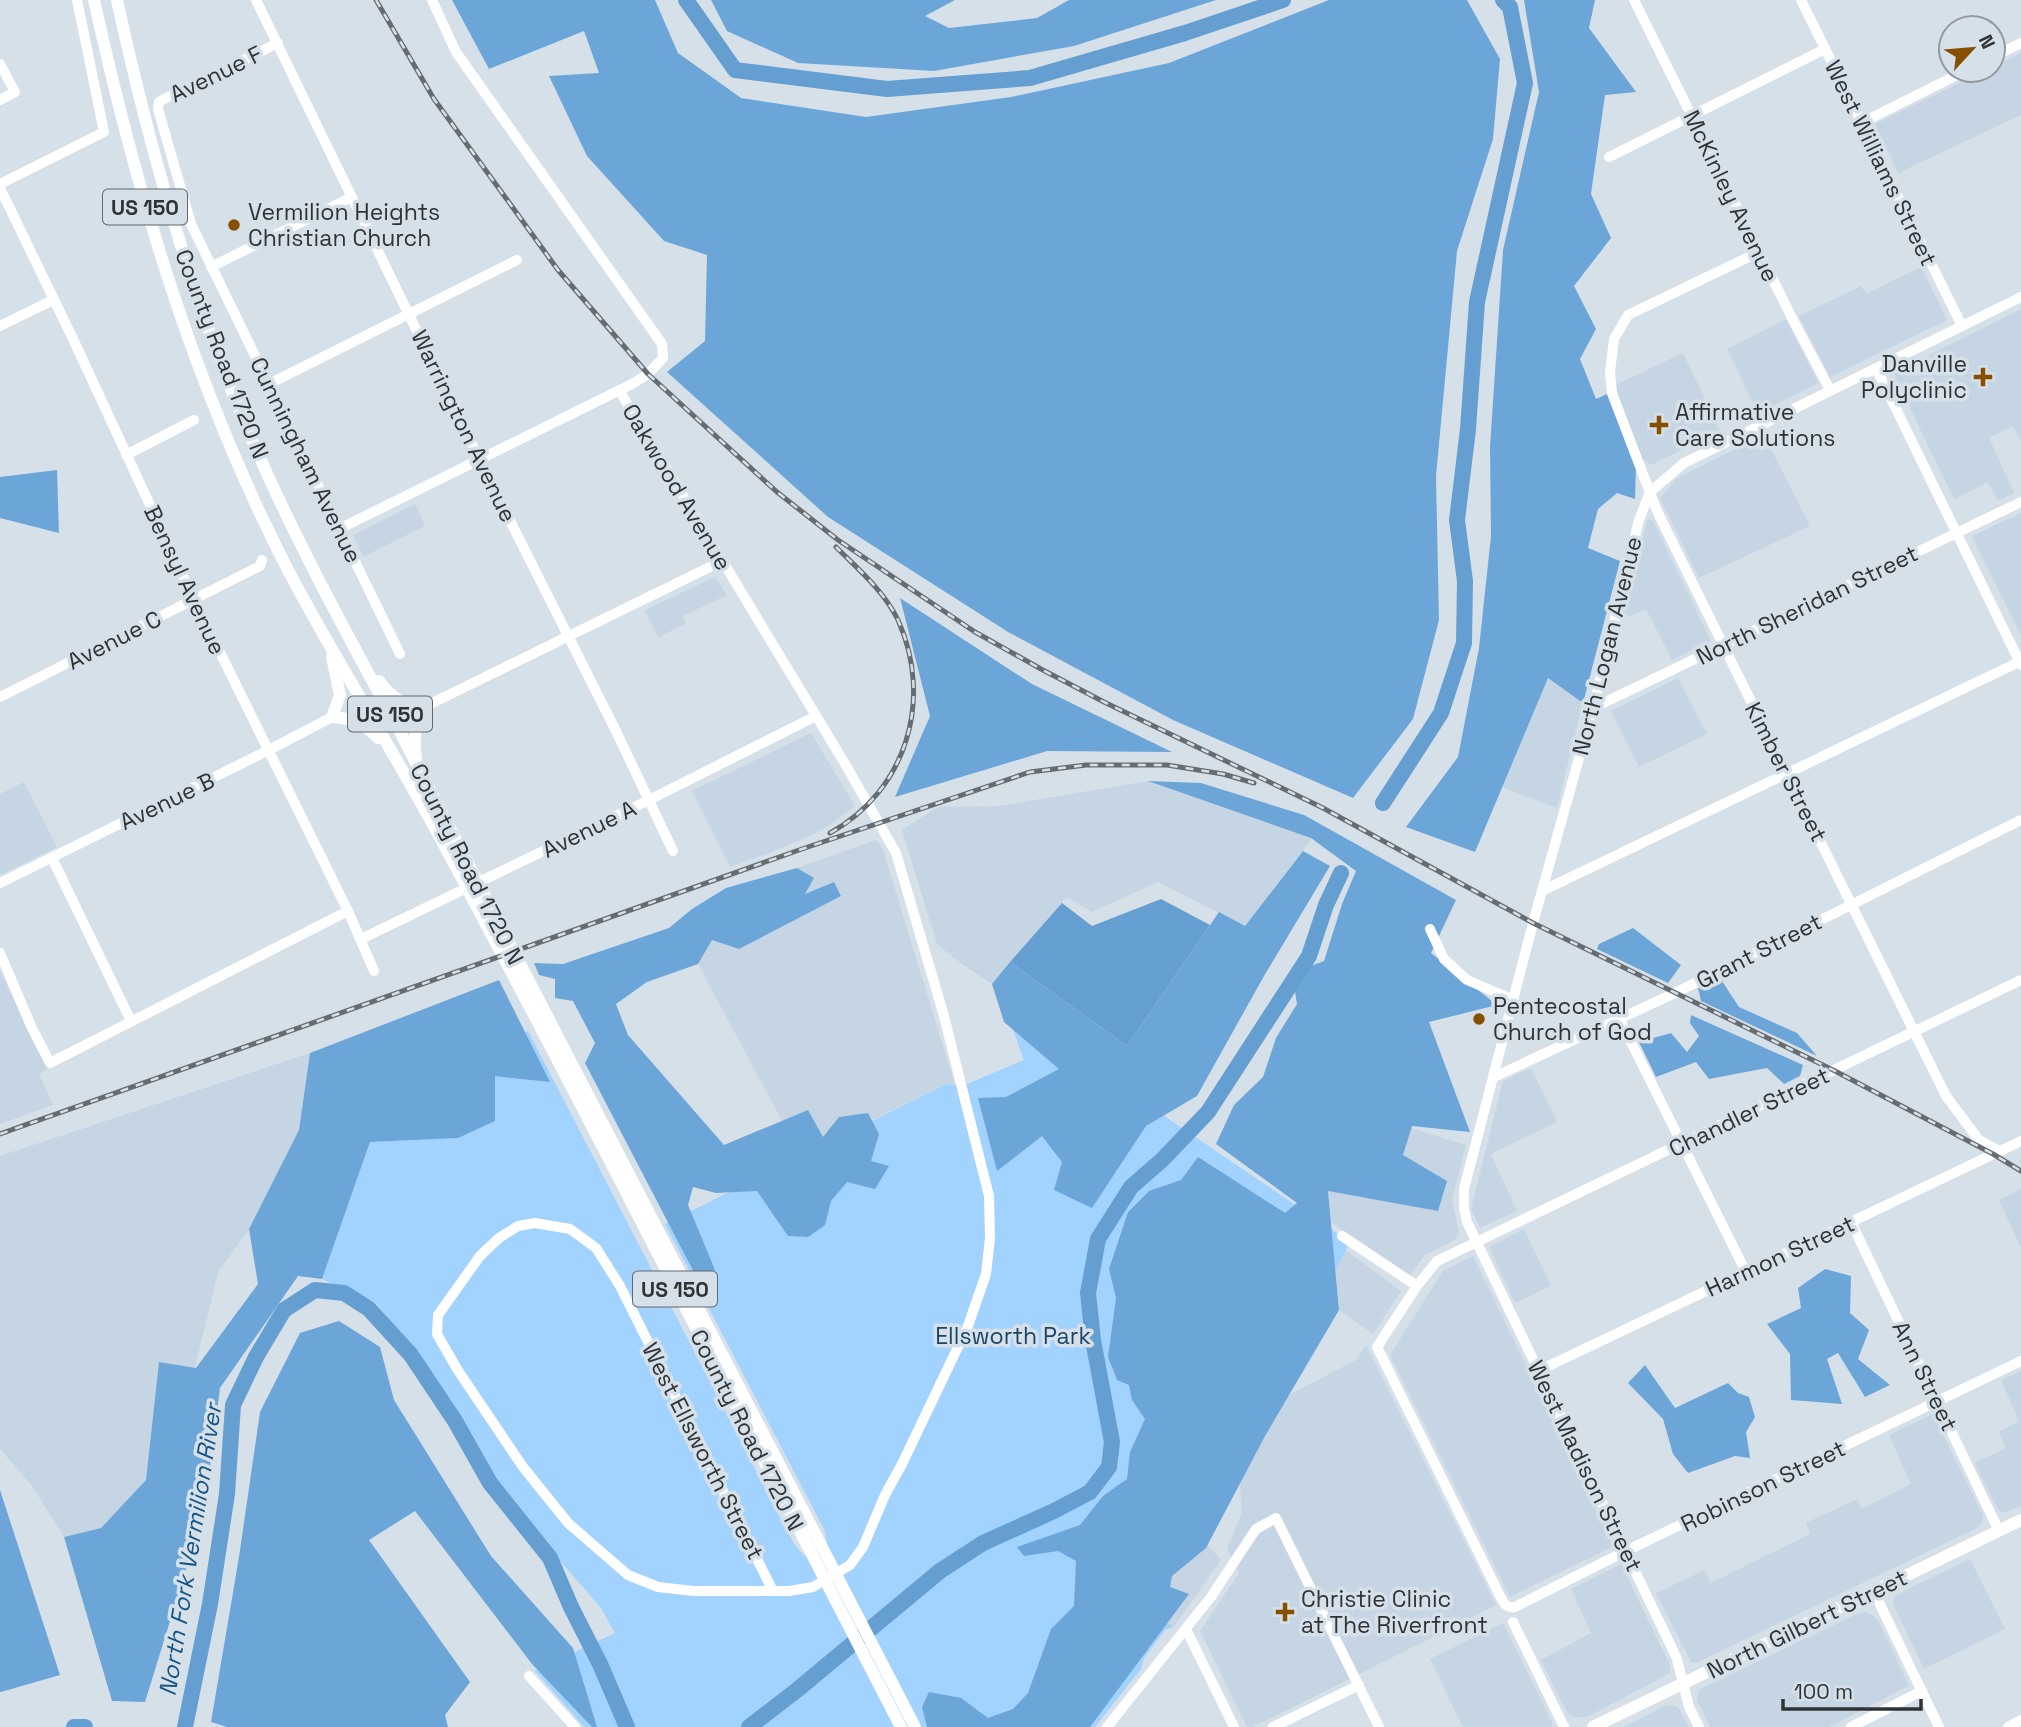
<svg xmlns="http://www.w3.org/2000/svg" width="2021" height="1727" viewBox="0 0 2021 1727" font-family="'Space Grotesk',sans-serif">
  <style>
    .built { fill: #c5d5e3 }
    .green { fill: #a2d2fe }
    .forest { fill: #6ca6d9 }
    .water { fill: #659fd1 }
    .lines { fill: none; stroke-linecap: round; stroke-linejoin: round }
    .river { stroke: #659fd1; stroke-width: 16 }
    .minor { stroke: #fff; stroke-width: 10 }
    .major { stroke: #fff; stroke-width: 12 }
    .rail-casing { stroke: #666c70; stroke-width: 5 }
    .rail { stroke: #d6e0e9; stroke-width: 2.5; stroke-dasharray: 8; stroke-linecap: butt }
    .poi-dot { fill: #875000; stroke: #d6e0e9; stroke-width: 2.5 }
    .labels { text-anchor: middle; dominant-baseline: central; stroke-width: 7; stroke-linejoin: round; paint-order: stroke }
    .shield { fill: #d6e0e9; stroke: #61676c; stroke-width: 2 }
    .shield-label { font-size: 21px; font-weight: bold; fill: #2f3336 }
    .street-label { font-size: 23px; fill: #2f3336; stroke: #d6e0e9 }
    .poi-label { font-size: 23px; fill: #2f3336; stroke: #d6e0e9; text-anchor: start }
    .park-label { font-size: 23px; fill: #1a4567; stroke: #d6e0e9 }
    .water-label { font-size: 24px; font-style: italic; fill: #155585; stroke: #d6e0e9 }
  </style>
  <rect width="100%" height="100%" fill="#d6e0e9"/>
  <!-- built -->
  <g class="built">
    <polygon points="2021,53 2021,115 1898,173 1875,124 1986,70 1993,70 1993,67"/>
    <polygon points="1921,267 1947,320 1830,377 1799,316 1861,286 1866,294"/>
    <polygon points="2021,309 2021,441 2013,426 1989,438 2014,493 1998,501 1988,482 1954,499 1893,373"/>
    <polygon points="1786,319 1818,383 1758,413 1727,349"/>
    <polygon points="1683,353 1720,431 1651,465 1642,459 1613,386"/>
    <polygon points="1764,435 1810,526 1699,578 1660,498 1677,478"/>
    <polygon points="415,504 425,526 363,557 353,535"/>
    <polygon points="2021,513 2021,635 1972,536"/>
    <polygon points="1648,519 1653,521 1711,641 1672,660 1646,609 1630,616 1623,614"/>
    <polygon points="715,577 727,595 683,616 686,624 658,637 645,610"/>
    <polygon points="1548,678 1583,703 1557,808 1502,787"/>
    <polygon points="1678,678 1707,734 1639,767 1611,711"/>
    <polygon points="811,733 855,806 833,823 810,836 769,853 730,867 692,791"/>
    <polygon points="1148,781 1312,838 1245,926 1158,882 1092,912 1067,897 992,984 962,964 937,944 902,830 938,807 998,806"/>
    <polygon points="24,782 57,847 0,875 0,794"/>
    <polygon points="876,840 883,850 955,1085 945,1084 872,1120 868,1113 823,1138 808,1111 782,1121 698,964 712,940 841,896 834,882 804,895 814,878 797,868"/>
    <polygon points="0,971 47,1069 39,1074 53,1105 0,1124"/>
    <polygon points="310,1053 299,1130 249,1229 218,1272 195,1368 159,1362 146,1480 101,1528 64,1537 32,1486 0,1449 0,1156"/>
    <polygon points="1531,1068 1557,1122 1491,1154 1517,1211 1480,1228 1471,1209 1503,1081"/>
    <polygon points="1408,1127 1466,1145 1452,1200 1459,1235 1453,1241 1425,1255 1410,1275 1331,1222 1328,1190 1419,1207 1398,1164"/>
    <polygon points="2021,1189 2021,1248 1999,1200"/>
    <polygon points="1524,1229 1551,1286 1515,1303 1489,1247"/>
    <polygon points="1343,1248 1401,1291 1373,1334 1339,1310 1335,1263"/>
    <polygon points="1473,1256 1614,1546 1510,1597 1390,1355 1443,1271"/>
    <polygon points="1366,1345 1496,1605 1300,1704 1252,1727 1247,1727 1200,1631 1239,1573 1227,1549 1242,1512 1238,1462 1274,1403 1356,1360"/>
    <polygon points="2021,1371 2021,1506 2004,1513 1998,1510 1975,1463 2006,1448 1999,1432 2019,1421 2001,1380"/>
    <polygon points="1933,1414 1983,1516 1982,1523 1977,1528 1696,1663 1691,1662 1656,1593 1705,1570 1711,1583 1810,1534 1806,1523 1857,1499 1862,1509 1911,1484 1889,1435"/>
    <polygon points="1199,1535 1221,1560 1173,1628 1148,1604"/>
    <polygon points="1970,1559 2005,1629 1924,1669 1894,1606 1893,1599 1900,1593"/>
    <polygon points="1621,1564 1670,1665 1670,1673 1593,1714 1586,1717 1574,1717 1567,1712 1541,1660 1591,1633 1571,1589"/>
    <polygon points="1867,1612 1874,1616 1879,1622 1909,1686 1829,1727 1710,1727 1697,1700 1698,1693 1702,1688 1859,1613"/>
    <polygon points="1503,1623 1552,1722 1552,1727 1463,1727 1430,1659"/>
    <polygon points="1672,1705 1678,1707 1689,1727 1624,1727 1665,1706"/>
  </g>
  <!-- green -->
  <polygon class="green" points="1005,1008 1350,1242 1199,1535 1149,1604 1173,1628 1166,1629 1144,1658 1141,1669 1095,1727 584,1727 535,1671 615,1633 601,1608 555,1555 499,1484 439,1384 377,1304 322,1279 370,1142 458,1138 429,1081 528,1031 793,1542 804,1556 827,1544 825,1531 665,1224 946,1084 962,1086 1024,1060"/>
  <!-- forest -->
  <g class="forest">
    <polygon points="452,0 655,0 678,53 741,98 866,117 1011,97 1169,63 1329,0 1467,0 1500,59 1493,139 1457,251 1436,476 1439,620 1413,719 1353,798 1173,720 1008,632 828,517 667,372 705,341 707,255 664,241 587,156 549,76 599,73 584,31 489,69"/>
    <polygon points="711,0 955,0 925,16 949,28 1037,18 1069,0 1216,0 1074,46 934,71 798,63 727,31"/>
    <polygon points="1524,0 1595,0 1589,28 1636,92 1605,95 1591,194 1611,238 1574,286 1596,329 1580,359 1596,399 1607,394 1636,468 1635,499 1617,493 1598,509 1588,548 1620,561 1583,703 1548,678 1475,852 1406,827 1458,757 1479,648 1491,536 1490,447 1503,250 1539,92"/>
    <polygon points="57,470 59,533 0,518 0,477"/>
    <polygon points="900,598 1032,684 1172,752 1047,751 895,797 930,716"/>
    <polygon points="1148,781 1201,783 1304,815 1456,900 1431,953 1497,1005 1429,1022 1470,1132 1412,1126 1403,1155 1447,1181 1438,1211 1328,1191 1339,1310 1265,1436 1206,1548 1172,1576 1170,1587 1189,1594 1090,1727 927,1727 922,1707 929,1692 961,1698 988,1718 1013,1709 1028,1693 1051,1629 1074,1606 1076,1561 1058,1551 1024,1556 1017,1547 1080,1525 1103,1496 1127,1479 1130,1452 1145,1419 1132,1400 1129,1385 1117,1380 1108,1357 1116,1298 1109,1269 1128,1212 1149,1191 1181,1180 1198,1157 1285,1213 1297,1203 1216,1144 1234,1105 1263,1077 1276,1038 1297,1004 1292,973 1324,961 1342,904 1356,871 1311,838"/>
    <polygon points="1303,851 1330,866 1264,976 1197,1096 1146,1126 1092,1208 1054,1190 1062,1162 1042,1136 997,1171 978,1098 1006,1097 1059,1069 1004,1022 992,984 1010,962 1127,1046 1219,912 1245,926"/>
    <polygon points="797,868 814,878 805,894 834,882 841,896 739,949 712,940 698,964 647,982 616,1004 628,1035 724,1145 808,1110 823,1137 839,1117 868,1113 879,1134 871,1161 889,1166 875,1189 847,1182 831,1201 825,1225 808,1237 788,1236 757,1191 716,1193 693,1187 688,1205 715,1270 698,1280 585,1063 595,1043 573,1001 555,998 555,979 539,975 534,963 563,964 669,928 692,909 726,888"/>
    <polygon points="1633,928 1681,965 1668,983 1597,949 1599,944"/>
    <polygon points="1720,978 1739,1007 1797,1033 1817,1056 1701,1001 1698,988"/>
    <polygon points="499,980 550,1082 495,1076 495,1121 458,1138 370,1142 322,1279 298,1276 220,1388 205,1508 145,1702 112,1701 64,1537 101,1528 146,1480 159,1362 196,1368 258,1284 249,1229 299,1130 310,1053"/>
    <polygon points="1691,1015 1803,1065 1800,1076 1784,1084 1767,1068 1709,1079 1696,1062 1656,1077 1639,1042 1671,1033 1687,1052 1699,1036 1690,1023"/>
    <polygon points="1825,1269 1851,1276 1850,1313 1869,1330 1858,1359 1890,1385 1865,1397 1838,1353 1827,1359 1842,1404 1791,1400 1790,1354 1767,1324 1801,1308 1798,1288"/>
    <polygon points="339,1321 380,1347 394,1400 491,1556 573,1648 597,1727 592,1727 532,1664 415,1511 369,1540 470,1682 445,1715 448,1727 227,1727 211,1722 239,1557 260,1412 300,1333"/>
    <polygon points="1645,1365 1675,1408 1728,1383 1738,1393 1749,1397 1755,1417 1746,1432 1750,1458 1735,1456 1688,1473 1673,1454 1663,1419 1628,1383"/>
    <polygon points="0,1490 60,1675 1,1692 0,1692"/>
  </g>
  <!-- water -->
  <polygon class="water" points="1161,899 1210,925 1127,1046 1010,962 1062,903 1092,926"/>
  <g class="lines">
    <!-- river -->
    <g class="river">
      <polyline points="686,0 735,70 887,89 1030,78 1185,33 1283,0"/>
      <polyline points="1383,803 1441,713 1464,643 1465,581 1457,520 1468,429 1477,302 1525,83 1510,7 1503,0"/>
      <polyline points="74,1727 85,1727"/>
      <polyline points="185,1727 210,1604 227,1494 233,1405 256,1357 284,1310 315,1290 344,1293 369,1309 411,1355 455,1421 490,1483 550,1558 571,1607 600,1664 627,1727"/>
      <polyline points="749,1727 797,1690 940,1571 983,1543 1054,1511 1090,1492 1109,1467 1112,1442 1093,1340 1088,1293 1098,1239 1131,1187 1162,1160 1208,1112 1309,956 1326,905 1341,873"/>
    </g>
    <!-- minor -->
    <g class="minor">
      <polyline points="256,0 479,459 614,727 673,851"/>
      <polyline points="1634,0 1793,320 1830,390"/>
      <polyline points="1801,0 1962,326"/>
      <polyline points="278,43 164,99 159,102 158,109 191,224 400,654"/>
      <polyline points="1993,57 2021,43"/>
      <polyline points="0,64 15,92 0,100"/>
      <polyline points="1861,123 1967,70"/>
      <polyline points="1609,157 1825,49"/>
      <polyline points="0,184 104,132 77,0"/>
      <polyline points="0,188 74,341 194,600 348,911 374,971"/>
      <polyline points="1759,252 1628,315 1614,339 1610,372 1612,393 1657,511 1946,1096 1979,1140 1999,1151"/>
      <polyline points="211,267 352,197"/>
      <polyline points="0,326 53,300"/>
      <polyline points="1876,368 2021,665"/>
      <polyline points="269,384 517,260"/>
      <polyline points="619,390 844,762 896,853 944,1016 989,1196 990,1238 986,1274 968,1326 902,1464 885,1495 863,1547 850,1565 813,1587 789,1591 693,1591 658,1587 628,1575 568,1523 523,1467 457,1369 437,1334 438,1315 480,1256 499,1238 518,1226 535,1223 570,1229 596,1248 620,1286 773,1591"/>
      <polyline points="126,455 194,420"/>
      <polyline points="339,529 632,384 648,374 663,358 662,344 456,52 432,0"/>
      <polyline points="0,697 260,566 262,560"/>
      <polyline points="1593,708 2021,502"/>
      <polyline points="420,709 722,561"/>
      <polyline points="52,858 131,1021"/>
      <polyline points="0,883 269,750 332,717"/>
      <polyline points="1544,890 2021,661"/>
      <polyline points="1430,929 1444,959 1467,980 1514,1000"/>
      <polyline points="361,939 649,800 816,716"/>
      <polyline points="0,953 31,1026 50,1063 348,911"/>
      <path d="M2021,980L1437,1261L1417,1286L1377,1347L1501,1598C1505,1605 1507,1608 1515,1607L1626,1551L2021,1361"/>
      <polyline points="1619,1018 1746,1272"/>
      <polyline points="1494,1077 1675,993 2021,820"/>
      <polyline points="1851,1222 1999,1531"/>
      <polyline points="1342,1236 1417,1286"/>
      <polyline points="1538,1371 2021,1141"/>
      <polyline points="1874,1592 1939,1727"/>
      <polyline points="1513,1622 1564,1727"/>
      <polyline points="1186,1629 1234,1727"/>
      <polyline points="529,1676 575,1727"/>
      <polyline points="1107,1727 1211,1597 1256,1529 1276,1518 1379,1727"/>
      <polyline points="1273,1727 1359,1685"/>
      <polyline points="1699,1727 1689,1707 1677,1659 1671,1646 1467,1222 1464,1208 1464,1189 1533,923 1593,708 1639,520 1650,492 1684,463 2021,297"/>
      <polyline points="1851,1727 1922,1691"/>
      <polyline points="2008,1727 2021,1720"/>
    </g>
    <!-- major -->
    <g class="major">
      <path d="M94,0C138,199 195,390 289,572C328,646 372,716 413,789C445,844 474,902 504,958C639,1213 768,1471 901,1727"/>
      <path d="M117,0C143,119 175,238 217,353C264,481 331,606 397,726L915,1727"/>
      <path d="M332,657L340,695L332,717C355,719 362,722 378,738"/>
      <path d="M379,681C395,702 398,699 420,709C415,726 413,741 416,758"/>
      <polyline points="1593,1727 2021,1520"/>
    </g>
    <!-- rail casing -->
    <g class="rail-casing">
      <g id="rail">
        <polyline points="376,0 434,99 558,270 648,374 777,492 838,540 975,632 1041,669 1104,702 1323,808 1533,923 1835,1071 1993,1154 2021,1171"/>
        <path d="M830,833C906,791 934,700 898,620C884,591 858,569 836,547"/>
        <polyline points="0,1134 802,849 1030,772 1086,765 1167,765 1223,774 1254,783"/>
      </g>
    </g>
    <!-- rail -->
    <use href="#rail" class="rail"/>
  </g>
  <!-- markers -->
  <g class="poi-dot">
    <circle cx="234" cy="225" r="7"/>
    <path d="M1979.5 366.5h7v7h7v7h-7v7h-7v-7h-7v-7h7z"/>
    <path d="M1655.5 414.5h7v7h7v7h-7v7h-7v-7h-7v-7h7z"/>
    <circle cx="1479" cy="1019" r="7"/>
    <path d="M1281.5 1601.5h7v7h7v7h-7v7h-7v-7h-7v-7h7z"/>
  </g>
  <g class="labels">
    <!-- shield labels -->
    <g class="shield">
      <rect x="103" y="189.5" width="84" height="35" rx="5"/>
      <rect x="348" y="696.5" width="84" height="35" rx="5"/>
      <rect x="633" y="1271.5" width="84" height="35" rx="5"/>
    </g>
    <g class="shield-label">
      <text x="145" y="207">US 150</text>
      <text x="390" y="714">US 150</text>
      <text x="675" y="1289">US 150</text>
    </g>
    <!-- street labels -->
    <g class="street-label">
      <text transform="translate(216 74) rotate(-26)">Avenue F</text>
      <text transform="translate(1881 163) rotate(64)">West Williams Street</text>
      <text transform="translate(1731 196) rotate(64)">McKinley Avenue</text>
      <text transform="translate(222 354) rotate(69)">County Road 1720 N</text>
      <text transform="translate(464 426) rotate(64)">Warrington Avenue</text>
      <text transform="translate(306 460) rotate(64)">Cunningham Avenue</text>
      <text transform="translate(677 487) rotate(59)">Oakwood Avenue</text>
      <text transform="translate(185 580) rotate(65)">Bensyl Avenue</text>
      <text transform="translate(1807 605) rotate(-26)">North Sheridan Street</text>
      <text transform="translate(114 640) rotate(-27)">Avenue C</text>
      <text transform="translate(1607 646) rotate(-76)">North Logan Avenue</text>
      <text transform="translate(1786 772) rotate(63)">Kimber Street</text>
      <text transform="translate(167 801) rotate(-26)">Avenue B</text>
      <text transform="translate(589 829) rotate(-26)">Avenue A</text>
      <text transform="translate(467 864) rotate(63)">County Road 1720 N</text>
      <text transform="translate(1759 951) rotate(-27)">Grant Street</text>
      <text transform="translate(1749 1112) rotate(-26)">Chandler Street</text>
      <text transform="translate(1780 1256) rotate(-25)">Harmon Street</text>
      <text transform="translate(1925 1376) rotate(64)">Ann Street</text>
      <text transform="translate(747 1430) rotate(63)">County Road 1720 N</text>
      <text transform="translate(703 1451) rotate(63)">West Ellsworth Street</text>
      <text transform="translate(1585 1466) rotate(64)">West Madison Street</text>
      <text transform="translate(1763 1486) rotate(-26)">Robinson Street</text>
      <text transform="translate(1807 1624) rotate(-26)">North Gilbert Street</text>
    </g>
    <!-- poi labels -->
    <g class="poi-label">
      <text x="248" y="212">Vermilion Heights<tspan x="248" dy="26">Christian Church</tspan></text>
      <text x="1967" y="364" text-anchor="end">Danville<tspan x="1967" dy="26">Polyclinic</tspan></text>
      <text x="1675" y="412">Affirmative<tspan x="1675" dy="26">Care Solutions</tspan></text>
      <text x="1493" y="1006">Pentecostal<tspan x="1493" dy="26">Church of God</tspan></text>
      <text x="1301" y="1599">Christie Clinic<tspan x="1301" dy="26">at The Riverfront</tspan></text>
    </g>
    <!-- park labels -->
    <g class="park-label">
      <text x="1013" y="1336">Ellsworth Park</text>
    </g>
    <!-- water labels -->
    <g class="water-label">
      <text transform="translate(190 1550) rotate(-81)">North Fork Vermilion River</text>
    </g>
  </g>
  <!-- north arrow -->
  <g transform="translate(1972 49) rotate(64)"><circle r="33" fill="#d6e0e9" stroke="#939ba1" stroke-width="2"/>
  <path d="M0-5L12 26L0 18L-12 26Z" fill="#875000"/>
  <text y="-10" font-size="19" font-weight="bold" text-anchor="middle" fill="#2f3336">N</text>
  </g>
  <!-- scale -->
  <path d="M1783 1699v10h138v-10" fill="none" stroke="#2f3336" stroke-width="3.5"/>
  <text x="1794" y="1699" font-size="21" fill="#2f3336" stroke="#d6e0e9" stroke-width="5" paint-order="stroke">100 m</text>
</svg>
